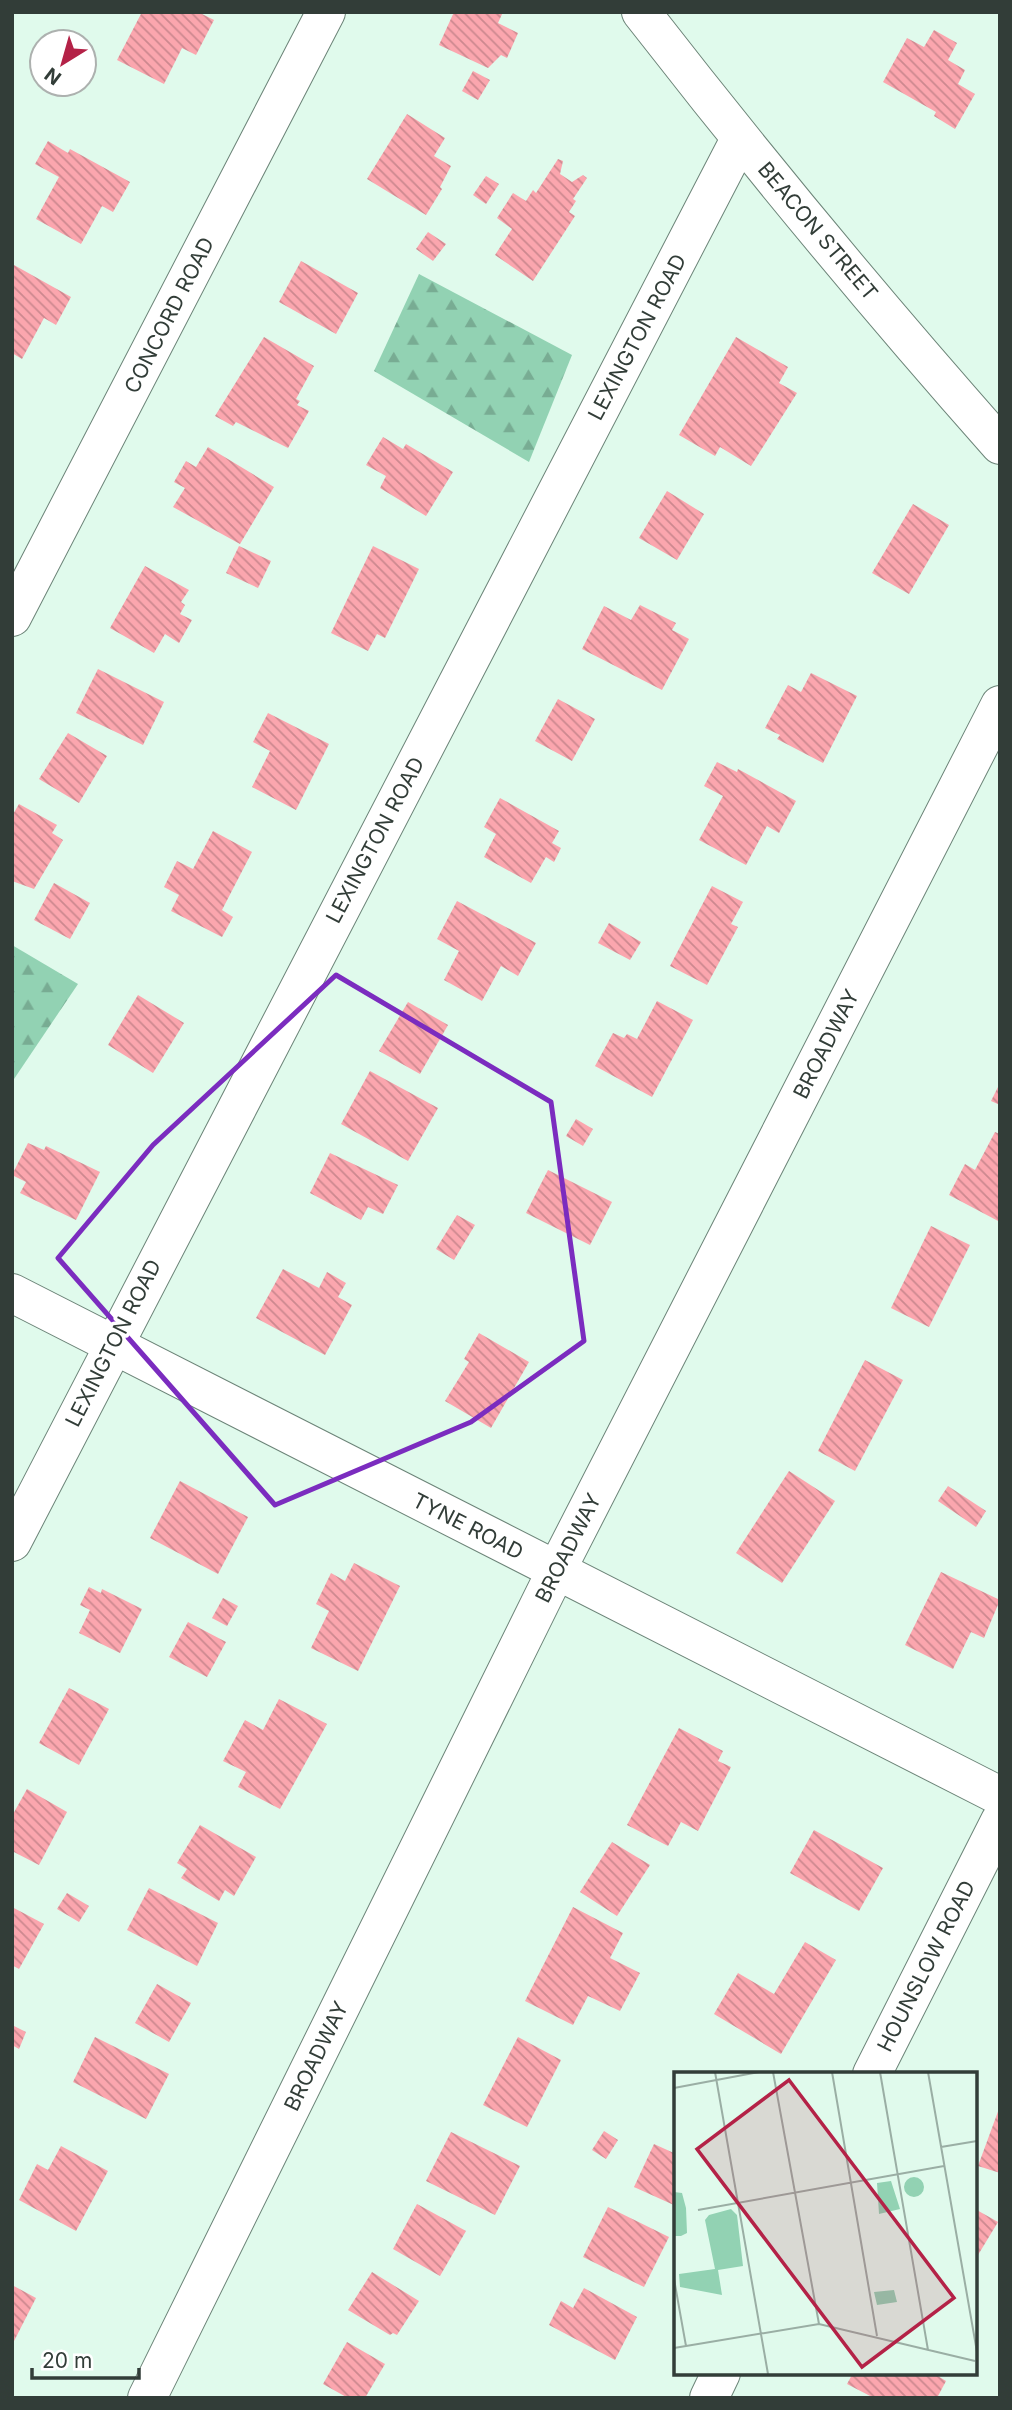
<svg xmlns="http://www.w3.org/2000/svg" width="1012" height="2410" viewBox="0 0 1012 2410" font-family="Inter,sans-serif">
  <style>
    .forest { fill: url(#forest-firs) }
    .building { fill: url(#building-back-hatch) }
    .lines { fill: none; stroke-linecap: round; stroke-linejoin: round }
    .street-casing { stroke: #6c8478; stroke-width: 40 }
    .secondary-casing { stroke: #6c8478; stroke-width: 40 }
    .street { stroke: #fff; stroke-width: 38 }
    .secondary { stroke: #fff; stroke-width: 38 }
    .marked { fill: none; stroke: #7b2cbf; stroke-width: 5; stroke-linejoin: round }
    .labels { text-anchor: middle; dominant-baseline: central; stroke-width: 7; stroke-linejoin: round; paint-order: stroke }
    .street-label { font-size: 21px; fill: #323d38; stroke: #fff }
    .inset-road { fill: none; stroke: #9aaea4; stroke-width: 2 }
    .view { fill: #b42247; fill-opacity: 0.15; stroke: #b42247; stroke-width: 3.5 }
    .inset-edge { fill: none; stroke: #323d38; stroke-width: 3.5 }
  </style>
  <defs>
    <pattern id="forest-firs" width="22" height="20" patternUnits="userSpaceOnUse" patternTransform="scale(1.75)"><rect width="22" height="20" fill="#92d2b3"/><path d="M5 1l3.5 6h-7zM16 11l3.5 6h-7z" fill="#78ac93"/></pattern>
    <pattern id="building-back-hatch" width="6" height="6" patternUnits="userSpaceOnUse" patternTransform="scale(1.75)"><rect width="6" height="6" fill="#fba6ae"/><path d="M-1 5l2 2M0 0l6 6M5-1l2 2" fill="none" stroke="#cc888f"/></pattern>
  </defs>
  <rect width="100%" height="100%" fill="#e0faec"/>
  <!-- forest -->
  <g class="forest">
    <polygon points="419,274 572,355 529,462 374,371"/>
    <polygon points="12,945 78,984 12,1082"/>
  </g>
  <!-- building -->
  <g class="building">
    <polygon points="142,12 198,12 214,20 196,55 182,48 164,84 117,60"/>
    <polygon points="454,12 503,12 498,23 518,33 507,58 501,55 488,68 439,45"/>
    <polygon points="934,30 957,43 948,60 965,70 958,84 975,94 955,129 934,116 936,112 883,82 907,38 924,47"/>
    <polygon points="473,71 490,80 478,100 462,91"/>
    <polygon points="407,114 445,138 434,156 451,166 440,187 442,189 426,215 367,179"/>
    <polygon points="48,141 68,153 70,149 130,182 113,212 102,206 81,244 36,219 59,177 35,164"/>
    <polygon points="558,159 563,161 560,174 572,182 583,175 587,178 573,199 576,201 569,212 575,216 533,281 495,255 512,229 497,218 513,193 526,201 533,190 536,193"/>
    <polygon points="486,176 499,184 486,204 473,195"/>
    <polygon points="428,232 446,244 433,261 416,249"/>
    <polygon points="301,261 358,293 336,334 279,302"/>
    <polygon points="14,265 71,297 56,325 44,318 22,359 12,353"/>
    <polygon points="264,337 314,366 296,399 300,401 297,405 309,411 288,448 236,422 233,426 215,416"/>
    <polygon points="736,337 788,367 779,383 797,393 751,466 720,447 715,456 679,435"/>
    <polygon points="383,437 403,449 406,444 453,472 426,516 380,488 386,476 366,465"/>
    <polygon points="208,447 274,487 240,544 173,507 185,488 174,482 186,461 196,467"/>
    <polygon points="667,491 704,514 677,560 639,538"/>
    <polygon points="913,504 949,525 909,594 872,573"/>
    <polygon points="239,546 271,561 258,588 226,573"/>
    <polygon points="373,546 419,569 385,638 377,634 368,651 331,633"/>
    <polygon points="145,566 189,590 181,602 185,605 180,614 192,620 179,643 165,634 154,653 110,628"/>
    <polygon points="640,605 676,623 672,630 689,639 662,690 582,649 604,606 631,620"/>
    <polygon points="98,669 164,702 143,745 76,713"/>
    <polygon points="811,673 857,696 823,763 777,739 780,735 765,728 788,685 801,692"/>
    <polygon points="558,699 595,719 572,761 535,741"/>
    <polygon points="268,713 329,744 296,810 252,787 270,751 253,742"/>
    <polygon points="68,733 107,756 79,803 39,779"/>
    <polygon points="717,762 737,772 738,769 796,801 779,833 767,826 746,865 699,840 723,796 704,786"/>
    <polygon points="500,798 559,831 552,843 561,848 554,862 546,857 531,883 484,857 496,834 484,827"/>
    <polygon points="19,804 57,825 52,833 63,840 34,889 12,881 12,816"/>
    <polygon points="213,831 252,852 222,910 233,917 222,937 171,911 179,895 164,887 177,861 193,869"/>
    <polygon points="54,883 90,903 70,939 34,920"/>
    <polygon points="712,886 743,902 731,924 738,927 707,985 670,966"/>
    <polygon points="457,901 536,943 518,976 501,966 482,1001 444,980 459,951 437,939"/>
    <polygon points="609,923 641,942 630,960 598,943"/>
    <polygon points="138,995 184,1023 153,1073 108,1045"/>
    <polygon points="657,1001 693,1020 652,1097 595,1066 613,1033 624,1038 627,1034 637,1039"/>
    <polygon points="408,1002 448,1025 420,1074 379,1051"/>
    <polygon points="370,1071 438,1108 408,1161 341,1124"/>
    <polygon points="1000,1083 1000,1105 991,1101"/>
    <polygon points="576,1119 593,1129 583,1146 566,1136"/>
    <polygon points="995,1132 1000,1134 1000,1222 949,1195 965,1164 975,1170"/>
    <polygon points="28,1143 44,1150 46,1146 100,1172 76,1220 20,1193 26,1182 12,1175"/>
    <polygon points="330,1153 398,1185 383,1214 368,1207 361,1220 310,1193"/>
    <polygon points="548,1170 612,1202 590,1245 526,1213"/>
    <polygon points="457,1215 475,1225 454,1260 436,1249"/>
    <polygon points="931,1226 970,1245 929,1327 891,1308"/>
    <polygon points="283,1269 319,1288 327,1272 346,1283 338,1297 352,1305 325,1355 256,1318"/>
    <polygon points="479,1333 529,1362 491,1428 445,1401 469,1362 464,1359"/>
    <polygon points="865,1360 903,1380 855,1471 818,1451"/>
    <polygon points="789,1471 835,1501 782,1583 736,1553"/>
    <polygon points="180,1481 248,1517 218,1574 150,1538"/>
    <polygon points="948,1486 986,1511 976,1527 938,1501"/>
    <polygon points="354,1563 400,1586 358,1671 311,1648 329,1611 316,1604 331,1573 345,1581"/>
    <polygon points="941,1572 1000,1600 984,1638 971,1632 953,1669 905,1645"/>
    <polygon points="89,1587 101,1593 102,1589 142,1609 120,1653 79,1633 90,1610 80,1605"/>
    <polygon points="223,1598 238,1606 227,1626 212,1618"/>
    <polygon points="188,1622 226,1642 207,1677 169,1657"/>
    <polygon points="69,1688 109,1709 79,1765 39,1743"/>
    <polygon points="279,1699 327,1724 280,1809 238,1787 246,1772 223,1761 245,1720 263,1730"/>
    <polygon points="679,1728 723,1751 718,1761 731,1767 698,1831 681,1822 668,1846 627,1825"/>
    <polygon points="27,1789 67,1812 39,1865 12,1851 12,1816"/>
    <polygon points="200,1825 256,1857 234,1896 225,1890 219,1901 181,1878 187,1869 177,1863"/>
    <polygon points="814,1830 883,1868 859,1911 790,1873"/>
    <polygon points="612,1842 650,1865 617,1916 580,1892"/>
    <polygon points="149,1888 218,1923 197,1966 127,1930"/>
    <polygon points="67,1893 89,1906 79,1922 57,1909"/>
    <polygon points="12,1907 44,1924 19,1969 12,1965"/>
    <polygon points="573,1907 623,1933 610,1958 640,1973 620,2011 588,1996 573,2025 525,2001"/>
    <polygon points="805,1942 836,1960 781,2054 714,2014 738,1973 774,1994"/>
    <polygon points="157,1984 191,2003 169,2042 135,2023"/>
    <polygon points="12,2025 26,2032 19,2049 12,2045"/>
    <polygon points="95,2037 169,2074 146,2119 73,2082"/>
    <polygon points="518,2037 561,2060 527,2127 483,2105"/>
    <polygon points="1000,2106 1000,2173 978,2166"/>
    <polygon points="604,2131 618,2140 606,2159 592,2150"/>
    <polygon points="451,2132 520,2166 495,2215 426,2181"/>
    <polygon points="654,2144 676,2154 676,2206 634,2187"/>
    <polygon points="61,2146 108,2171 76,2231 19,2200 37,2164 48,2170"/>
    <polygon points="417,2204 466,2231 440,2276 393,2249"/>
    <polygon points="608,2207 669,2237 644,2287 583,2257"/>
    <polygon points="975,2209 998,2222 975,2260"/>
    <polygon points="372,2272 419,2301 397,2335 393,2333 390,2335 348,2310"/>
    <polygon points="12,2285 36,2298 12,2345"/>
    <polygon points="584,2288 637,2317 615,2360 549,2325 561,2301 573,2308"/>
    <polygon points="347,2342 385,2364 365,2398 348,2398 323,2384"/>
    <polygon points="853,2373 933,2373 946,2381 937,2398 874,2398 847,2384"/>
  </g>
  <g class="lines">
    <!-- street casing -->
    <g class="street-casing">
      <g id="street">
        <polyline points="12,617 326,12"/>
        <polyline points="12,1293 1000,1796"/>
        <polyline points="12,1542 740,139"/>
        <polyline points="872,2074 1000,1821"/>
        <polyline points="147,2398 556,1571 1000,705"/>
        <polyline points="709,2398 721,2373"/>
      </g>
    </g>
    <!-- secondary casing -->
    <g class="secondary-casing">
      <path id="secondary" d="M641,12C756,160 876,305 1000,445"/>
    </g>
    <!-- street -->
    <use href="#street" class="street"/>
    <!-- secondary -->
    <use href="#secondary" class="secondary"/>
  </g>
  <!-- marked area -->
  <path class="marked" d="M336,975L551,1102L584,1341L471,1422L275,1505L58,1258L153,1145Z"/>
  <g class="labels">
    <!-- street labels -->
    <g class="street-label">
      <text transform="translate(818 231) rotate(50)">BEACON STREET</text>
      <text transform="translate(169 315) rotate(-63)">CONCORD ROAD</text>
      <text transform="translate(637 337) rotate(-62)">LEXINGTON ROAD</text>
      <text transform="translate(375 840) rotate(-62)">LEXINGTON ROAD</text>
      <text transform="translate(826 1044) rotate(-63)">BROADWAY</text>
      <text transform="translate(113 1343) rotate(-63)">LEXINGTON ROAD</text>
      <text transform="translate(468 1526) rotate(27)">TYNE ROAD</text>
      <text transform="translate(568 1548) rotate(-63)">BROADWAY</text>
      <text transform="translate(926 1966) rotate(-63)">HOUNSLOW ROAD</text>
      <text transform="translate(316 2056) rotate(-64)">BROADWAY</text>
    </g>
  </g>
  <!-- overview -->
  <g transform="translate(674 2072)">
    <rect width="303" height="303" fill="#e0faec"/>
    <path d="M230 115a10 10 0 1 1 20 0a10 10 0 1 1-20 0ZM217,109L226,137L205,142L203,111ZM0,120L8,121L12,136L13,161L7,164H0ZM57,137L63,143L69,194L44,198L48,223L6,215L5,202L41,197L31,148L35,143ZM220,218L223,230L203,233L200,220Z" fill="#92d2b3"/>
    <path class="inset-road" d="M41,0L94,302M99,0L145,252M158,0L203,264M206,0L254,278M254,0L303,280M0,16L85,0M267,75L303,69M24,138L270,94M0,207L12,274M0,276L145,252L301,289"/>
    <path class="view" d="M115,8L280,226L188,295L23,77Z"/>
    <rect width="303" height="303" class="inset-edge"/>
  </g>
  <!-- border -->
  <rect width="1012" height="2410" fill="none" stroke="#323d38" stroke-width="28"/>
  <!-- north arrow -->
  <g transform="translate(63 63) rotate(217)"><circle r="33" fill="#ffffff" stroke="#adb1af" stroke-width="2"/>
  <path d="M0-5L12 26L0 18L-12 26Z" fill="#b42247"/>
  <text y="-10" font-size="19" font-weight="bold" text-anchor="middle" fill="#323d38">N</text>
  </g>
  <!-- scale -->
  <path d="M32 2368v10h107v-10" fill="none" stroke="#323d38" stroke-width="3.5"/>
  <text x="42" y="2368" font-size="21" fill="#323d38" stroke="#ffffff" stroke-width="5" paint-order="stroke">20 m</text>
</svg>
